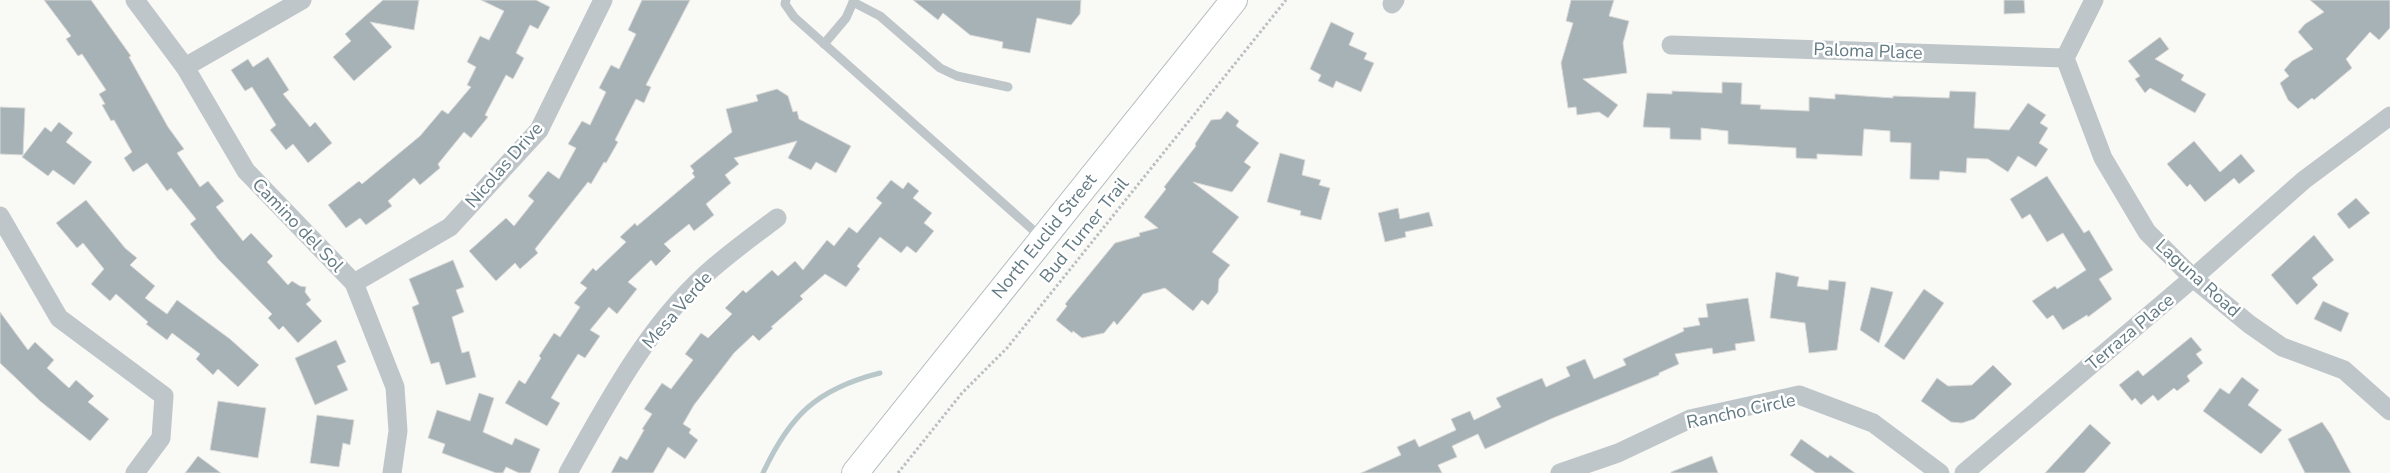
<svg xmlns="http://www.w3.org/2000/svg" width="2390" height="473" viewBox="0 0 2390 473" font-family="'Nunito Sans',sans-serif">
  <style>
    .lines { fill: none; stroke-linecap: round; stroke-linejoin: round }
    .stream { stroke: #b7c7ca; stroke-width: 5 }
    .building { fill: #a6b2b6; stroke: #dbdad8 }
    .secondary-casing { stroke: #b4bcc0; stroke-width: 28 }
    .path { stroke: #babfc1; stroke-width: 3; stroke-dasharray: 2.5 2.5; stroke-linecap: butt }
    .lane { stroke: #bfc6c9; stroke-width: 9 }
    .street { stroke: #bfc6c9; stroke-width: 19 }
    .secondary { stroke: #fff; stroke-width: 26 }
    .labels { text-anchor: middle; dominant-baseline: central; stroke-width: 5; stroke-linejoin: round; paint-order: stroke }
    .street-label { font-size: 18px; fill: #627a83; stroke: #fff }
  </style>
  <rect width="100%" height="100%" fill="#f9f9f6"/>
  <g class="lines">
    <!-- stream -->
    <path class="stream" d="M763,473C790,415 817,389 880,373"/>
  </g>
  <!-- building -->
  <g class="building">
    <polygon points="44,0 91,0 131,56 129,57 168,127 184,149 177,153 200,187 208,181 224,201 216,207 243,241 251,233 273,256 267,262 288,285 292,281 300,286 306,287 305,292 311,300 306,304 322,321 298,343 283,326 279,330 268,318 272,314 218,259 190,224 196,219 171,188 167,191 147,163 133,172 124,158 132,152 114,120 111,121 102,105 105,104 99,94 106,90 82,54 78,56 66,39 71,36"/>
    <polygon points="383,0 419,0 414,30 370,22 392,47 354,81 333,57 351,41 345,34"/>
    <polygon points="481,0 536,0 550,7 538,29 530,25 516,53 524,58 513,79 506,75 485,115 488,117 471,138 464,132 438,164 440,168 420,185 414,178 388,201 392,206 366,225 360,218 346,228 328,205 359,181 362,184 420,136 442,110 448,114 471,87 467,85 476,67 467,62 480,36 489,40 504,11"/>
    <polygon points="642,0 690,0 646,85 651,87 644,103 636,99 615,140 618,142 606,163 604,162 591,184 588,182 535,249 538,253 520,269 515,263 496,281 469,251 506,218 514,226 534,201 528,196 548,171 559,179 576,148 568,144 582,121 590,125 606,92 599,88 611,65 619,69 636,34 628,30"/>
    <polygon points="913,0 1081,0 1080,14 1071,25 1037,18 1030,53 1002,48 1003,42 970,35 943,13 938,20"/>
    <polygon points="1571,0 1614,0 1609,16 1629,21 1623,43 1627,73 1583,79 1618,105 1608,118 1599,112 1577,115 1576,107 1568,108 1561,63 1573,23 1566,21"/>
    <polygon points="2004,0 2024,0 2025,13 2004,14"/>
    <polygon points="2310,0 2390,0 2390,28 2379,40 2370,32 2346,59 2352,68 2314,100 2312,98 2298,109 2288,100 2280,83 2289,76 2284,70 2292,61 2313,49 2298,32 2305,24 2324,12"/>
    <polygon points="1331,22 1354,33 1349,45 1367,53 1364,59 1374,63 1361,92 1336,81 1333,88 1318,81 1321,75 1310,69"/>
    <polygon points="2160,37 2169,49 2155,59 2184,75 2181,80 2206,94 2195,113 2150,88 2145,93 2135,79 2140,76 2128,61"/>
    <polygon points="268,57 289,90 283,94 310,127 315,122 332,143 308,163 293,144 286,150 270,130 276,125 252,87 245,91 231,70 248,59 253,67"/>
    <polygon points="1722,82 1742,83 1741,104 1761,105 1760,109 1809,111 1809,97 1835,99 1835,94 1893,98 1893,96 1949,98 1950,91 1976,92 1974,128 2009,130 2028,103 2046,115 2040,123 2048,128 2039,143 2048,149 2036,167 2018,156 2008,172 1988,159 1967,158 1966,173 1940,171 1939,180 1910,179 1911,143 1890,142 1890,131 1864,129 1862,156 1817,154 1817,159 1796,158 1796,148 1728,144 1728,131 1701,128 1701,140 1670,139 1670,128 1643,127 1647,93 1672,94 1672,91 1722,93"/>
    <polygon points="777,89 788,96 793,112 797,111 799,119 851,146 836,173 816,162 811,170 788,158 797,141 734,158 739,164 725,175 731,183 706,204 714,215 694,231 689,224 664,244 671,251 656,266 651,260 628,282 637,289 617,314 609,307 590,330 600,336 585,358 578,354 564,376 551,398 560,403 547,426 505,403 519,380 525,384 541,358 539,356 554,333 560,337 580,307 574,303 587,288 580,283 593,268 596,271 626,242 620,237 635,223 637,226 695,177 692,173 694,171 690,166 732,132 726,109 758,101 756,95"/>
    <polygon points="0,107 25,108 23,155 0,154"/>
    <polygon points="1227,111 1239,121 1236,126 1259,143 1244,162 1251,167 1232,192 1193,182 1239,217 1212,252 1230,265 1219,279 1218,292 1208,305 1202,300 1193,311 1165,288 1143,294 1117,325 1114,321 1104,333 1082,338 1073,331 1072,333 1056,320 1067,306 1065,304 1115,243 1140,236 1139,233 1158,228 1144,217 1166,189 1164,187 1196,146 1195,144 1211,120 1221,119"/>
    <polygon points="59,122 73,133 66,142 92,162 74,185 53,170 48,176 22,157 45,127 51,132"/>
    <polygon points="2194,141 2220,172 2241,154 2255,171 2239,184 2234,178 2205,202 2190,184 2187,187 2167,164"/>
    <polygon points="1280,153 1305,160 1302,175 1321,180 1319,185 1330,188 1321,220 1300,215 1301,211 1267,202"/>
    <polygon points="2047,176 2084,233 2089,230 2113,270 2099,279 2112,299 2088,317 2087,315 2063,330 2053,315 2047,319 2032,301 2055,286 2057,289 2086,270 2063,233 2047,242 2030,214 2022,219 2010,199"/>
    <polygon points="891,180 903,189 908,182 919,191 913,198 932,213 924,223 934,231 916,253 907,246 901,253 880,237 857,266 860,269 846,287 825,274 800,296 803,299 771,327 773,328 759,341 753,335 734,353 694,405 683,424 691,429 689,433 698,440 685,459 668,447 653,473 611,473 620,456 627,460 644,430 642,429 652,414 644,409 662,383 671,389 693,360 685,354 701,333 708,338 732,314 725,308 743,290 746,293 772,270 778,276 795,261 803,270 827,240 834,246 849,227 857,233 882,203 876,198"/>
    <polygon points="2356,198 2370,213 2349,229 2337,214"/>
    <polygon points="86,200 125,248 137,258 130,265 155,286 145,298 167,314 177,300 230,339 259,365 238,387 218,369 213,375 196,359 200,354 172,333 167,340 146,324 148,322 116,294 110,301 91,284 104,269 83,243 77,248 56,223"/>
    <polygon points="1398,208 1400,219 1429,212 1433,226 1405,232 1406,237 1385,242 1378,213"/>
    <polygon points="2314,235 2334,260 2312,278 2318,285 2297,305 2271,275"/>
    <polygon points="453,260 464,287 456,290 464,312 452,317 462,353 469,351 476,377 446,385 439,362 431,364 412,307 419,304 409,279"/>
    <polygon points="1776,272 1799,277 1797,286 1828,290 1829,280 1846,282 1837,350 1809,353 1805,323 1770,318"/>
    <polygon points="1871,287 1893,292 1879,343 1860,330"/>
    <polygon points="1924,289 1944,303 1904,360 1884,346"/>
    <polygon points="1748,298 1755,341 1735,344 1736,350 1713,354 1712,348 1675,354 1679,364 1659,373 1659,375 1553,418 1485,449 1478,434 1452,446 1457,457 1438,465 1442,473 1361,473 1401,455 1397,447 1415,439 1419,447 1456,430 1451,419 1470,411 1474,420 1501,407 1496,398 1514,390 1542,378 1546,387 1570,376 1566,367 1585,359 1594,379 1626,365 1623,359 1684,331 1683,328 1700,325 1698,318 1708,317 1706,304"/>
    <polygon points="2323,301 2349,313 2341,332 2314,319"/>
    <polygon points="0,312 28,350 35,342 54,360 47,368 69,388 76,380 94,396 88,402 109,419 90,441 40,401 0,363"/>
    <polygon points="2191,337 2202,350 2196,354 2203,363 2187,376 2190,381 2177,391 2174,388 2158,401 2153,395 2141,405 2135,398 2132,401 2119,385 2138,370 2143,376"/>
    <polygon points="336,340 346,362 337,366 348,390 315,405 295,358"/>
    <polygon points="1993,365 2012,384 1974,419 1962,423 1951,422 1921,401 1937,378 1948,386 1972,385"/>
    <polygon points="2242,377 2259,390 2248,405 2282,430 2261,454 2203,411 2220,388 2229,394"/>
    <polygon points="479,393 494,398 483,432 512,445 515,438 540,449 530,473 519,473 506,467 503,473 496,473 442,453 445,444 428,438 437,410 470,421"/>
    <polygon points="218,401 266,408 258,458 210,450"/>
    <polygon points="317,415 354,420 350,445 343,443 339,467 310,463"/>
    <polygon points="2322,422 2331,435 2351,473 2305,473 2288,439"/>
    <polygon points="2090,424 2111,443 2084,473 2045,473"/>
    <polygon points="1801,439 1828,458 1830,455 1855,473 1816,473 1790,455"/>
    <polygon points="198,456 221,473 185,473"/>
    <polygon points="1712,456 1718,473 1671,473 1671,472"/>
  </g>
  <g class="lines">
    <!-- secondary casing -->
    <g class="secondary-casing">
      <polyline id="secondary" points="855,473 1234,0"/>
    </g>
    <!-- path -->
    <polyline class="path" points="898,473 962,393 1007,348 1286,0"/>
    <!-- lane -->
    <g class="lane">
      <polyline points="786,0 785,4 794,17 1042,238"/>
      <polyline points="853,2 880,16 940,68 957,76 1008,87"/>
      <polyline points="824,44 846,18 854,0"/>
    </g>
    <!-- street -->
    <g class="street">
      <polyline points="135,0 185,67 246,171 354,283 395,387 398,431 392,473"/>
      <polyline points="2094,0 2065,58 2103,158 2147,232 2193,278 2249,324 2282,347 2344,370 2390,411"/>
      <polyline points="1392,4 1395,0"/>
      <polyline points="1671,45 2065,58"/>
      <polyline points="185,67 302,0"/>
      <polyline points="0,216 59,318 164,396 161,438 135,473"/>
      <polyline points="354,283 450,227 539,130 603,0"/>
      <path d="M568,473C607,403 646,329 706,274C728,254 753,236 777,218"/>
      <polyline points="1560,473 1618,453 1690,419 1799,395 1873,423 1940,473"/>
      <polyline points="1964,473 2193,278 2304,180 2390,116"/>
    </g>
    <!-- secondary -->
    <use href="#secondary" class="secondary"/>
  </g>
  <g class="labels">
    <!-- street labels -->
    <g class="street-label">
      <text transform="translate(1868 51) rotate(2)">Paloma Place</text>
      <text transform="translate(504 165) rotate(-49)">Nicolas Drive</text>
      <text transform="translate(298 225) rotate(46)">Camino del Sol</text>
      <text transform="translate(1084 230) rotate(-51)">Bud Turner Trail</text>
      <text transform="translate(1044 236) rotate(-51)">North Euclid Street</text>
      <text transform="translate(2198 278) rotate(42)">Laguna Road</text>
      <text transform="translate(677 310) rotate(-49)">Mesa Verde</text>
      <text transform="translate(2130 332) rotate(-40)">Terraza Place</text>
      <text transform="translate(1741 411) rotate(-12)">Rancho Circle</text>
    </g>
  </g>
</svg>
